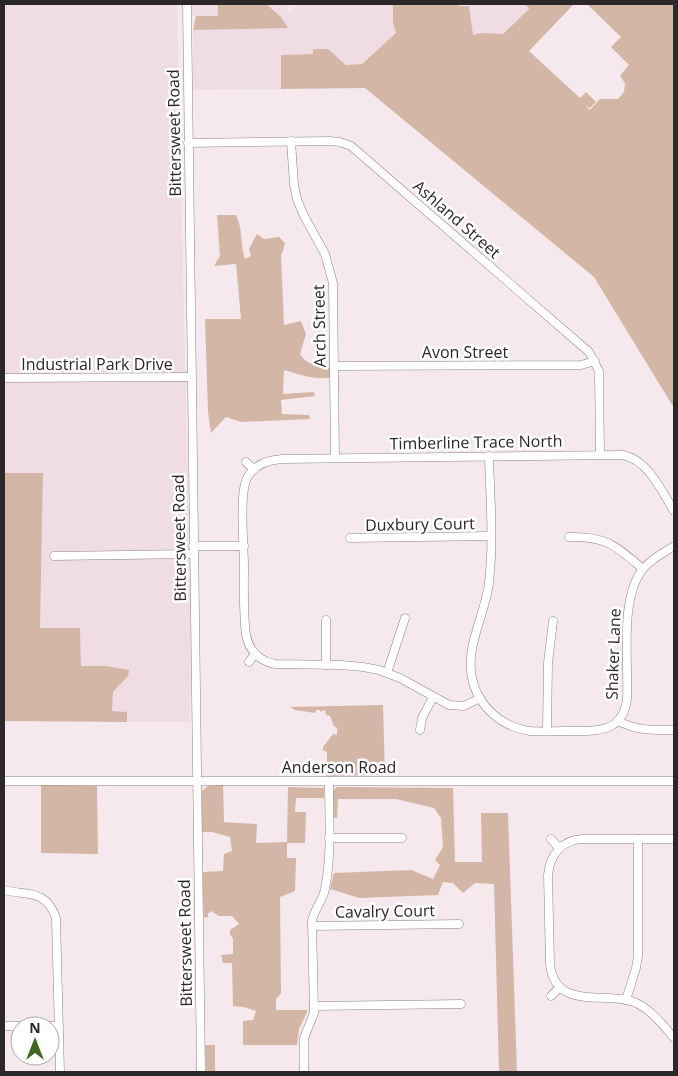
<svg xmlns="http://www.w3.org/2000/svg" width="678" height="1076" viewBox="0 0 678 1076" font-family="'Open Sans',sans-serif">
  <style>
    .built { fill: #f0dce3 }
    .green { fill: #d4b6a6 }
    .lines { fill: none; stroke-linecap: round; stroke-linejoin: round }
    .minor-casing { stroke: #8e8387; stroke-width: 9 }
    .minor { stroke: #fff; stroke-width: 8 }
    .labels { text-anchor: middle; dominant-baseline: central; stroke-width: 5; stroke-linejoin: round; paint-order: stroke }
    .street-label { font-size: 16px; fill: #2c2729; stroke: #fff }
  </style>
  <rect width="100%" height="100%" fill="#f5e9ed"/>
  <!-- built -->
  <g class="built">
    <polygon points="4,4 177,4 191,628 190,722 127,722 127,712 112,711 113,692 128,676 106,666 81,666 80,628 40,628 43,473 4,473"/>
    <rect x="192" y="4" width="26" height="12"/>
    <polygon points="266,4 287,4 288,12 292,10 297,4 393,4 393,23 397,33 362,64 346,65 328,49 313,50 313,54 281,55 281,89 193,90 193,30 288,28 281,17"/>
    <polygon points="468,4 525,4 529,9 503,34 481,33 473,35"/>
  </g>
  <!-- green -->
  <g class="green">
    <polygon points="218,4 266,4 281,17 288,28 193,30 196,16 218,16"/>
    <polygon points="393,4 456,4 460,6 469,6 473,35 481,33 503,34 529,9 525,4 574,4 529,51 580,98 586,92 596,102 590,108 585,105 590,110 600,99 618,99 624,92 625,83 620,76 629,65 611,47 621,37 588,5 588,4 674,4 674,408 594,277 365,88 281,89 281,55 313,54 313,49 328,49 346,65 362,64 396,33 393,23"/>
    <path d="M217,215H236C243,229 240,244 245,259L251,256L249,249L257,234L264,239L279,237L285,243L283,251L281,255L284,325L301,321L306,334L300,354C311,370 320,361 332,370V377C316,381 298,374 284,370L283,394L314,392L315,396L281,400L282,414L309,415L310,419L241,422L226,417L211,433L208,412L205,319H241L236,264L214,266L220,256Z"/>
    <polygon points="4,473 43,473 40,628 80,628 81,666 106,666 129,670 128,676 113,692 112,711 127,712 127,722 4,721"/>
    <polygon points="383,705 385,775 326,776 330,764 327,763 327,752 323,750 323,747 333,734 337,735 337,728 334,726 330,716 326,715 325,710 320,712 320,710 316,710 315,713 295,710 290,707"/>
    <polygon points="41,785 97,786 98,854 41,853"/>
    <polygon points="223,785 224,822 257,824 256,843 287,842 288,787 324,788 324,798 296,798 295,812 306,812 305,843 287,843 287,858 296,858 295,891 280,897 281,993 276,999 276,1010 308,1010 299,1029 297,1045 243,1045 243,1021 253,1020 256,1011 244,1007 233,1006 232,963 223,963 221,955 233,954 233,939 230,934 230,930 239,924 232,916 219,916 211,911 208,914 208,917 204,918 202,872 223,871 224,854 232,851 230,837 212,832 201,832 201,792 208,786"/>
    <polygon points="337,787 453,788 455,862 482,862 481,813 508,813 517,1072 499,1072 494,884 475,883 463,893 453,883 443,882 438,895 359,898 330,889 334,873 411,870 433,879 440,865 435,860 443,847 441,818 434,808 396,799 338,799 337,818 333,818 333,791"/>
    <polygon points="205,1045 215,1045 215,1072 206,1072"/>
  </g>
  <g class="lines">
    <!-- minor casing -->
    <g class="minor-casing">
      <g id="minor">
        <polyline points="187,4 201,1072"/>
        <polyline points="291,141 294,185 297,199 303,214 325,254 333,283 335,458"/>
        <polyline points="188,143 329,141 340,142 351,146 589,352 599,371 600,454"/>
        <polyline points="334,366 581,365 595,361"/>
        <polyline points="4,378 191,377"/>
        <path d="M489,456C490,496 494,541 489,582C486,613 465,646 472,678C478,707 502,727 530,731C542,732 554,731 565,731C592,731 623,735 627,699C629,662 619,599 643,569C651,559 663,553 674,546"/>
        <polyline points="246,462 254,469"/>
        <path d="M569,537C607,536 616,546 643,569"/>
        <polyline points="350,538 490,536"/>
        <polyline points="193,546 244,546"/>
        <polyline points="54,556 193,554"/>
        <polyline points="249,662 255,654"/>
        <polyline points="326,665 326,620"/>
        <polyline points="387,673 405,618"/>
        <path d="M480,698L464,706L449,705L400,678L379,670L363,667L341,665L275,664C259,661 249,650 246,635C243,612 244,589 244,566C244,547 239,494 247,478C254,465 267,460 282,459L623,455C648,460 661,490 674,511"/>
        <path d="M618,721C638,731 652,730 674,730"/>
        <polyline points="420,730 422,718 433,697"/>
        <polyline points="547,731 548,663 553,621"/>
        <polyline points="4,781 674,781"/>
        <polyline points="329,838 402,838"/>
        <polyline points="551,839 559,848"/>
        <path d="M674,839H583C562,840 550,854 548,875L550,964C555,1011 604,991 634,1002C651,1009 663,1025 674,1038"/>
        <path d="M4,890C28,896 46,889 56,918L60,1072"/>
        <polyline points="312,926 459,924"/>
        <polyline points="551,996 560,987"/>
        <polyline points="626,1000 636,968 638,956 638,839"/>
        <polyline points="314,1006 461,1004"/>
        <polyline points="4,1026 59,1026"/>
        <path d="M304,1072V1038L314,1013L312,921C314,909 323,901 325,889C332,854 329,817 329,781"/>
      </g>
    </g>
    <!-- minor -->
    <use href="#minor" class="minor"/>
  </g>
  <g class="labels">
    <!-- street labels -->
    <g class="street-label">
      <text transform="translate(174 133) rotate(-91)">Bittersweet Road</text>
      <text transform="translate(457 219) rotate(41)">Ashland Street</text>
      <text transform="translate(319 326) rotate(-91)">Arch Street</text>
      <text x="465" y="352">Avon Street</text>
      <text x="97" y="364">Industrial Park Drive</text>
      <text transform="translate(476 442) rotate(-1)">Timberline Trace North</text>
      <text transform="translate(420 524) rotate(-1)">Duxbury Court</text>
      <text transform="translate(179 538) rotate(-91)">Bittersweet Road</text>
      <text transform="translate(613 654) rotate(-88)">Shaker Lane</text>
      <text x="339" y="767">Anderson Road</text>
      <text transform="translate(385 911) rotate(-1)">Cavalry Court</text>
      <text transform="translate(185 943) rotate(-91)">Bittersweet Road</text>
    </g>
  </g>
  <!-- border -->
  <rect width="678" height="1076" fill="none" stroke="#2c2729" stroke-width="10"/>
  <!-- north arrow -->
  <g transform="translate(35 1041)"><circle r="24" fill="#ffffff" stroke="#aba9a9"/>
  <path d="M0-4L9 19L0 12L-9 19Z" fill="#406721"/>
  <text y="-8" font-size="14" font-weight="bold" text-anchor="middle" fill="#2c2729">N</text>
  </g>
</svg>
